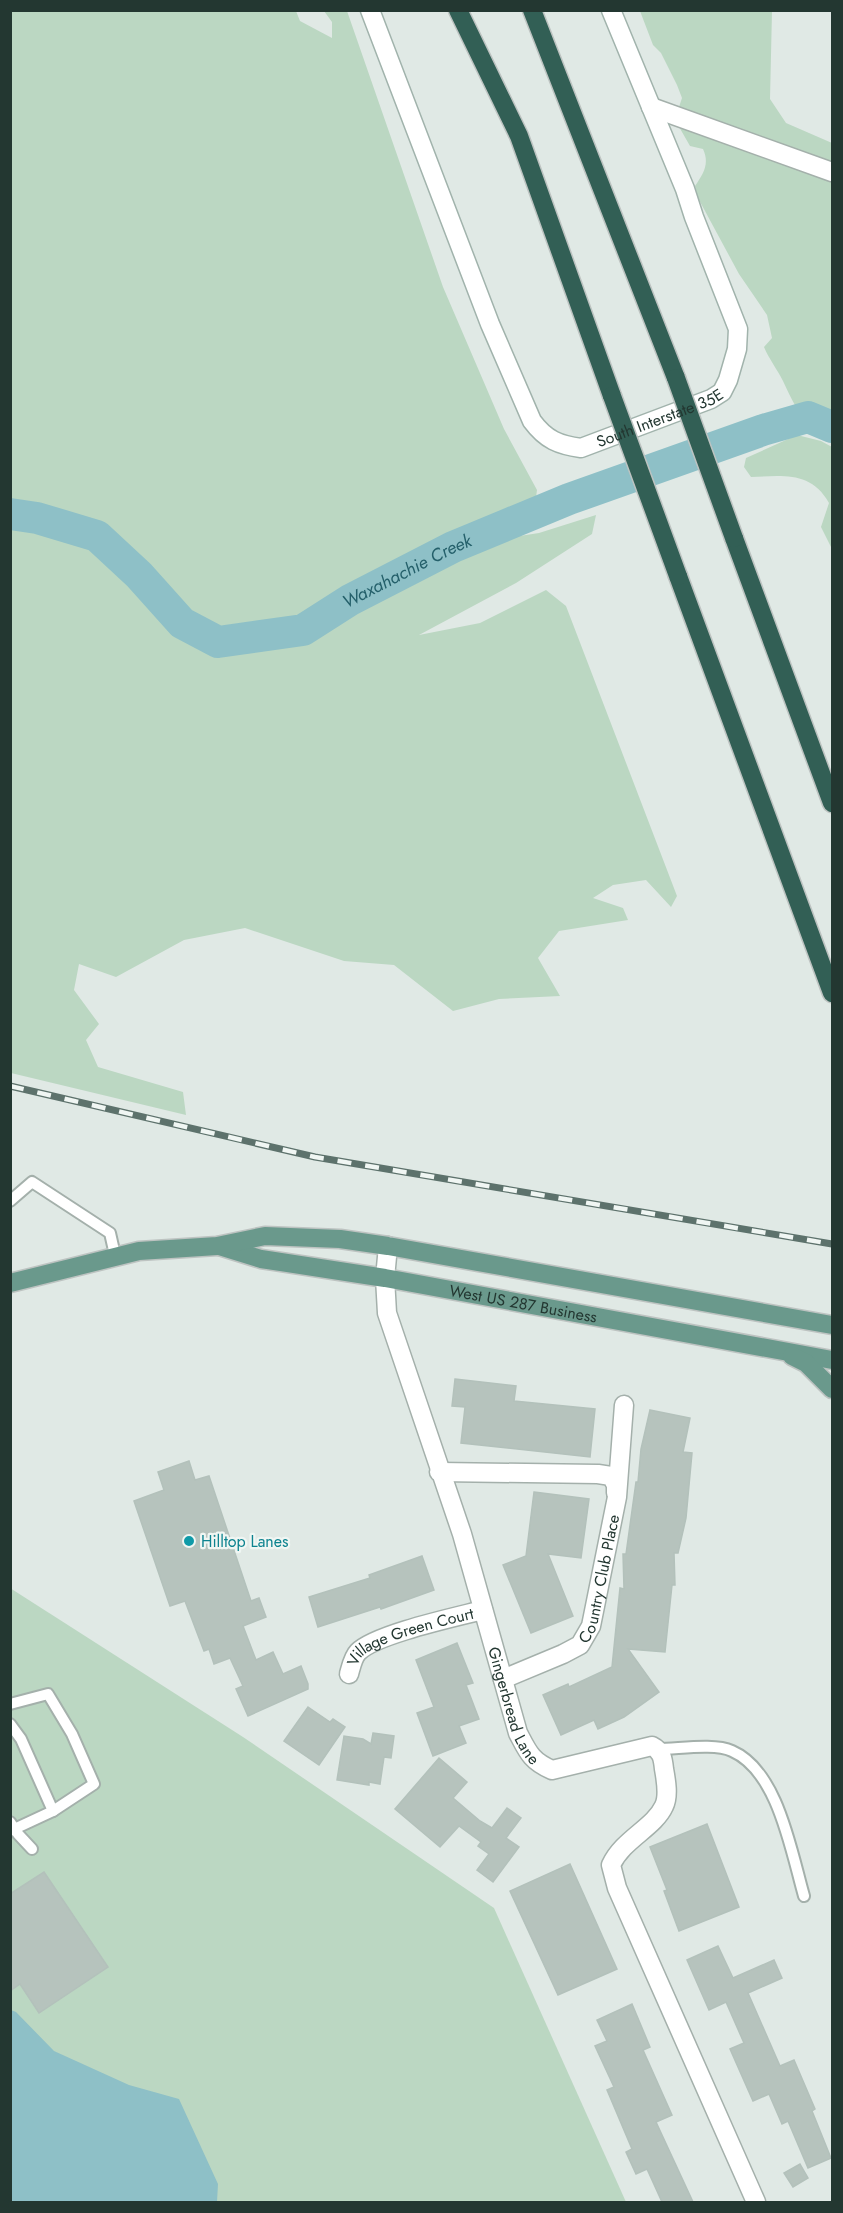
<svg xmlns="http://www.w3.org/2000/svg" width="843" height="2213" viewBox="0 0 843 2213" font-family="Jost,sans-serif">
  <style>
    .green { fill: #bbd7c2 }
    .water { fill: #8ec0c7 }
    .lines { fill: none; stroke-linecap: round; stroke-linejoin: round }
    .river { stroke: #8ec0c7; stroke-width: 32 }
    .building { fill: #b6c3bd; stroke: #b3c1bb; stroke-width: 1.5 }
    .service-casing { stroke: #a4b0ab; stroke-width: 14 }
    .minor-casing { stroke: #a4b0ab; stroke-width: 21 }
    .secondary-casing { stroke: #a1b3ac; stroke-width: 21 }
    .primary-casing { stroke: #bdc3c1; stroke-width: 21 }
    .motorway-casing { stroke: #bdc3c1; stroke-width: 21 }
    .service { stroke: #fff; stroke-width: 10 }
    .minor { stroke: #fff; stroke-width: 18 }
    .secondary { stroke: #fff; stroke-width: 18 }
    .primary { stroke: #6a998c; stroke-width: 18 }
    .motorway { stroke: #325f55; stroke-width: 18 }
    .rail-casing { stroke: #5d726c; stroke-width: 7 }
    .rail { stroke: #f0f6f3; stroke-width: 4.5; stroke-dasharray: 14; stroke-linecap: butt }
    .motorway-bridge-casing { stroke: #bdc3c1; stroke-width: 21; stroke-linecap: butt }
    .motorway-bridge { stroke: #325f55; stroke-width: 18 }
    .culture-dot { fill: #0f9aa8; stroke: #f0f6f3; stroke-width: 2 }
    .labels { text-anchor: middle; dominant-baseline: central; stroke-width: 4.5; stroke-linejoin: round; paint-order: stroke }
    .street-label { font-size: 16px; fill: #233731; stroke: #f0f6f3 }
    .culture-label { font-size: 16px; fill: #0d838f; stroke: #f0f6f3; text-anchor: start }
    .water-label { font-size: 18px; font-style: italic; fill: #25606b; stroke: #f0f6f3 }
  </style>
  <rect width="100%" height="100%" fill="#e0e9e5"/>
  <!-- green -->
  <g class="green">
    <polygon points="11,10 296,11 300,21 332,38 332,22 324,11 347,11 443,287 504,429 537,490 535,505 412,551 370,588 434,568 488,541 539,533 596,515 592,534 516,583 419,635 480,623 546,590 566,606 677,896 671,907 646,880 613,885 593,898 623,908 628,920 559,931 538,958 560,996 499,999 453,1011 394,965 344,961 245,928 184,940 116,977 79,964 74,990 99,1024 86,1040 98,1067 183,1092 186,1115 11,1073"/>
    <path d="M640,11H772L770,99L786,123L832,143V415L822,408L796,407C791,398 787,390 783,381C777,369 769,359 764,347L772,338L767,315L739,274L698,198L695,186C703,174 710,164 703,149L690,146L678,125L679,107L682,98L677,85L661,53L653,45Z"/>
    <path d="M797,435L821,441L832,447V549L821,527L829,503C811,471 783,476 751,477L744,467L746,458Z"/>
    <polygon points="10,1588 243,1737 494,1908 626,2202 11,2202"/>
  </g>
  <!-- water -->
  <polygon class="water" points="11,2010 16,2012 54,2051 129,2085 179,2099 218,2184 217,2202 11,2202"/>
  <g class="lines">
    <!-- river -->
    <path class="river" id="s1" d="M10,514L37,518L97,536L139,575L182,623L218,642L303,630L350,600L453,547L569,499L763,430L808,417L832,427"/>
  </g>
  <!-- building -->
  <g class="building">
    <polygon points="455,1379 516,1386 514,1401 595,1409 590,1457 461,1443 465,1407 452,1406"/>
    <polygon points="650,1410 690,1418 683,1452 692,1453 686,1518 678,1553 674,1553 675,1585 672,1585 665,1652 628,1649 659,1692 624,1717 598,1729 594,1720 561,1735 543,1695 568,1684 569,1687 612,1667 620,1588 624,1589 623,1554 626,1554 636,1482 638,1482 641,1449"/>
    <polygon points="189,1461 195,1480 209,1476 251,1601 259,1598 266,1617 243,1626 256,1660 273,1652 283,1674 301,1666 308,1684 308,1689 248,1716 236,1689 243,1686 230,1658 214,1664 209,1649 204,1651 185,1601 170,1606 134,1501 164,1490 158,1472"/>
    <polygon points="534,1492 589,1499 581,1558 548,1554 573,1616 531,1633 503,1565 526,1556"/>
    <polygon points="422,1556 434,1590 381,1609 380,1607 318,1627 309,1597 370,1578 369,1575"/>
    <polygon points="457,1643 473,1683 466,1685 479,1719 459,1726 466,1743 433,1756 417,1713 434,1707 416,1660"/>
    <polygon points="308,1707 330,1722 333,1719 345,1727 319,1765 284,1741"/>
    <polygon points="373,1733 394,1736 391,1758 384,1757 380,1784 369,1782 369,1785 337,1780 344,1736 363,1739 371,1744"/>
    <polygon points="439,1758 467,1782 453,1798 480,1821 492,1828 507,1808 521,1818 506,1838 519,1847 493,1882 477,1870 489,1854 478,1846 481,1842 459,1826 440,1847 395,1809"/>
    <polygon points="707,1824 739,1907 679,1931 664,1891 667,1890 650,1847"/>
    <polygon points="570,1864 617,1969 558,1995 510,1891"/>
    <polygon points="44,1872 108,1967 39,2013 20,1984 10,1991 10,1894"/>
    <polygon points="718,1946 733,1978 774,1960 782,1978 748,1993 780,2066 794,2060 815,2109 812,2111 831,2158 808,2168 788,2121 782,2124 769,2094 753,2101 730,2049 744,2043 726,2002 709,2010 687,1960"/>
    <polygon points="632,2004 650,2047 643,2050 672,2115 656,2122 693,2202 662,2202 647,2169 636,2174 626,2152 632,2149 607,2090 614,2087 595,2046 607,2041 597,2020"/>
    <polygon points="800,2164 808,2178 793,2187 784,2173"/>
  </g>
  <g class="lines">
    <!-- service casing -->
    <g class="service-casing">
      <g id="service">
        <polyline points="10,1201 32,1182 110,1233 115,1255"/>
        <polyline points="10,1704 48,1694 72,1734 94,1784 53,1811 10,1831"/>
        <polyline points="10,1724 21,1739 53,1811"/>
        <path d="M658,1749C679,1749 714,1743 732,1751C778,1771 791,1851 804,1896"/>
        <polyline points="10,1822 18,1834 32,1849"/>
      </g>
    </g>
    <!-- minor casing -->
    <g class="minor-casing">
      <g id="minor">
        <polyline points="651,107 832,172"/>
        <path id="s2" d="M388,1246L385,1278L387,1313L462,1534L518,1733C528,1752 531,1761 552,1770L652,1746C662,1751 663,1759 664,1769C666,1780 669,1796 664,1806C654,1828 623,1839 611,1865L617,1888L756,2202"/>
        <polyline points="439,1472 598,1474 611,1476 616,1485 616,1493"/>
        <path id="s3" d="M349,1674C351,1667 353,1657 358,1652C376,1634 456,1617 483,1610"/>
        <path id="s4" d="M503,1679L563,1654L580,1645L591,1626L617,1497L624,1405"/>
      </g>
    </g>
    <!-- secondary casing -->
    <g class="secondary-casing">
      <g id="secondary">
        <path id="s5" d="M370,10L490,324L532,421C546,440 559,445 581,448L711,399L722,392L728,380L737,349L738,329L694,217L685,189L611,10"/>
      </g>
    </g>
    <!-- primary casing -->
    <g class="primary-casing">
      <g id="primary">
        <path id="s6" d="M219,1246L261,1259L385,1278L832,1360"/>
        <polyline points="10,1283 139,1251 217,1246 265,1236 340,1239 388,1246 832,1325"/>
        <polyline points="792,1356 806,1363 832,1389"/>
      </g>
    </g>
    <!-- motorway casing -->
    <g class="motorway-casing">
      <g id="motorway">
        <polyline points="458,10 519,136 612,396"/>
        <polyline points="532,10 676,378"/>
        <polyline points="734,538 832,803"/>
        <polyline points="678,576 832,993"/>
      </g>
    </g>
    <!-- service -->
    <use href="#service" class="service"/>
    <!-- minor -->
    <use href="#minor" class="minor"/>
    <!-- secondary -->
    <use href="#secondary" class="secondary"/>
    <!-- primary -->
    <use href="#primary" class="primary"/>
    <!-- motorway -->
    <use href="#motorway" class="motorway"/>
    <!-- rail casing -->
    <g class="rail-casing">
      <polyline id="rail" points="10,1086 315,1157 832,1244"/>
    </g>
    <!-- rail -->
    <use href="#rail" class="rail"/>
    <!-- motorway-bridge casing -->
    <g class="motorway-bridge-casing">
      <g id="motorway-bridge">
        <polyline points="676,378 734,538"/>
        <polyline points="612,396 678,576"/>
      </g>
    </g>
    <!-- motorway-bridge -->
    <use href="#motorway-bridge" class="motorway-bridge"/>
  </g>
  <!-- markers -->
  <circle class="culture-dot" cx="189" cy="1541" r="6"/>
  <g class="labels">
    <!-- street labels -->
    <g class="street-label">
      <text stroke="none"><textPath href="#s5" startOffset="584">South Interstate 35E</textPath></text>
      <text stroke="none"><textPath href="#s6" startOffset="310">West US 287 Business</textPath></text>
      <text stroke="none"><textPath href="#s4" startOffset="154">Country Club Place</textPath></text>
      <text stroke="none"><textPath href="#s3" startOffset="78">Village Green Court</textPath></text>
      <text stroke="none"><textPath href="#s2" startOffset="480">Gingerbread Lane</textPath></text>
    </g>
    <!-- culture labels -->
    <g class="culture-label">
      <text x="201" y="1541">Hilltop Lanes</text>
    </g>
    <!-- water labels -->
    <g class="water-label">
      <text stroke="none"><textPath href="#s1" startOffset="458">Waxahachie Creek</textPath></text>
    </g>
  </g>
  <!-- border -->
  <rect width="843" height="2213" fill="none" stroke="#233731" stroke-width="24"/>
</svg>
